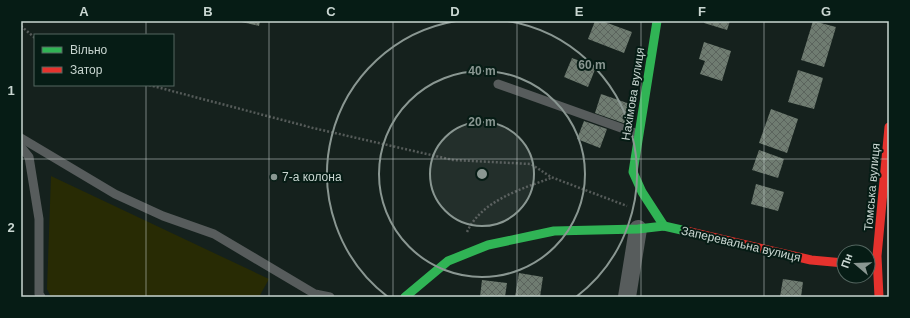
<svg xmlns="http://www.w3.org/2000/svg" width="910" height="318" viewBox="0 0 910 318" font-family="Arial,sans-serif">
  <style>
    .green { fill: #282b04 }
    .building { fill: url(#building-cross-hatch) }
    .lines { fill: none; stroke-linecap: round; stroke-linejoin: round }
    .path { stroke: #555b59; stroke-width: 2.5; stroke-dasharray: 2 2; stroke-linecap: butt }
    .lane { stroke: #575c5c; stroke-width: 9 }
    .street { stroke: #575c5c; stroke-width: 18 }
    .fast { stroke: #30b455; stroke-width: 9 }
    .jam { stroke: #e5322d; stroke-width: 9 }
    .grid { fill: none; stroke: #c9d6d1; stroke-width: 1; stroke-opacity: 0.55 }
    .ring { fill: none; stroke: #8a9792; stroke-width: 2 }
    .poi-dot { fill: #8a9792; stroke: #061c15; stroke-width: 1.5 }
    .labels { text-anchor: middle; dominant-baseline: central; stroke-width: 4; stroke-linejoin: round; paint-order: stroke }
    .street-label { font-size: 12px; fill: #c9d6d1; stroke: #061c15 }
    .poi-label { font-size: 12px; fill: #c9d6d1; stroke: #061c15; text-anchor: start }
    .centre { fill: #8a9792; stroke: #061c15; stroke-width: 2 }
    .ring-label { font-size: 12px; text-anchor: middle; font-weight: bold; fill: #8a9792; stroke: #061c15; stroke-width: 4; stroke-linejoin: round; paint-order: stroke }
    .neatline { fill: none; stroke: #c9d6d1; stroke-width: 1.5 }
    .grid-label { font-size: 13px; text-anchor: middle; font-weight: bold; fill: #c9d6d1 }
  </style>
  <defs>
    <pattern id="building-cross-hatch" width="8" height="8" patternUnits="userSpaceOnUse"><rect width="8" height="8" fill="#6f7c71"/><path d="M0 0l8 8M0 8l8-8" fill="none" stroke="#5b645d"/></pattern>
  </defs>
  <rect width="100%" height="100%" fill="#15211d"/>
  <!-- green -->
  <polygon class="green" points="51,176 269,279 259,297 51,297 47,289"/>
  <!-- building -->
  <g class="building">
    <polygon points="237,21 260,21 259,26"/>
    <polygon points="595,21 602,21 632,32 624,53 588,39"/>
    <polygon points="705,21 730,21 727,30 704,23"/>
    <polygon points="813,21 836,27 824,67 801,60"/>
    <polygon points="704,42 731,51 722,81 700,74 705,61 699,59"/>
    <polygon points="572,58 596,67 588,87 564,77"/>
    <polygon points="798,70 823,78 814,109 788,102"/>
    <polygon points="601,94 633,105 626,124 595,113"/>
    <polygon points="771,109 798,119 787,153 759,143"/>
    <polygon points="584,121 607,129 600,148 577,139"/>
    <polygon points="759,150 784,159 778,178 752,170"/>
    <polygon points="756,184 784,192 778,211 751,204"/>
    <polygon points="519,273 543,277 540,297 515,297"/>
    <polygon points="783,279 803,282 801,297 780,297"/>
    <polygon points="482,280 507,283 505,297 480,297"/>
  </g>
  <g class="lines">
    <!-- path -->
    <g class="path">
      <polyline points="21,26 35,38"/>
      <polyline points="149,85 313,128 453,160 531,164 551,177 627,206"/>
      <path d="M467,232C481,201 521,189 551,178"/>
    </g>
    <!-- lane -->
    <g class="lane">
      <polyline points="498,84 638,134"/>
      <polyline points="21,138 115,194 163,216 214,234 315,294 330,297"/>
      <polyline points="21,147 29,157 39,219 39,294 41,297"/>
    </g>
    <!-- street -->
    <polyline class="street" points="627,297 638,229"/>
    <!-- fast -->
    <g class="fast">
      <polyline points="657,21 633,172 642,192 664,226"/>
      <polyline points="405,297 448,261 488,245 554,231 638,229 664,226 686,231"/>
    </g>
    <!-- jam -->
    <g class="jam">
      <polyline points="686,231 811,260 844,263"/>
      <polyline points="879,297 877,256 889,127"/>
    </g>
  </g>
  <!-- grid -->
  <path class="grid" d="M146,21V35M269,21V297M393,21V297M517,21V297M641,21V297M764,21V297M146,85V297M21,159H889"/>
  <!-- distance rings -->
  <circle cx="482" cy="174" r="52" fill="#8a9792" fill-opacity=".12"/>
  <g class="ring">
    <circle cx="482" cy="174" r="52"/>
    <circle cx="482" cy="174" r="103"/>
    <path d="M388 297A155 155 0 0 1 456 21M508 21A155 155 0 0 1 576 297"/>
  </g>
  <!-- markers -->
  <circle class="poi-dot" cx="274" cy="177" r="4"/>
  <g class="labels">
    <!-- street labels -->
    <g class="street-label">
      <text transform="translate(633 94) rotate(-81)">Нахімова вулиця</text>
      <text transform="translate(872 187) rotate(-85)">Томська вулиця</text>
      <text transform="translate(741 244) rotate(13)">Заперевальна вулиця</text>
    </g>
    <!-- poi labels -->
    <g class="poi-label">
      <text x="282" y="177">7-а колона</text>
    </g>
  </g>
  <circle cx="482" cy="174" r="6" class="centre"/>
  <g class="ring-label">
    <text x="592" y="69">60 m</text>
    <text x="482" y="75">40 m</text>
    <text x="482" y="126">20 m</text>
  </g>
  <!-- border -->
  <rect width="910" height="318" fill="none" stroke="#061c15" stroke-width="44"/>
  <!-- legend -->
  <rect x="34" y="34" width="140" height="52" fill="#061c15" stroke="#546660"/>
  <rect x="42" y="47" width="20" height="6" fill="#30b455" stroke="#546660"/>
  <text x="70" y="54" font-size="12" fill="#c9d6d1">Вільно</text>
  <rect x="42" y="67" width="20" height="6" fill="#e5322d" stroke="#546660"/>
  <text x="70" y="74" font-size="12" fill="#c9d6d1">Затор</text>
  <!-- north arrow -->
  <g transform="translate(856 264) rotate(289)"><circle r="19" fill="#061c15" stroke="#546660"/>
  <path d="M0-3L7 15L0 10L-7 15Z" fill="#8a9792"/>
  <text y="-6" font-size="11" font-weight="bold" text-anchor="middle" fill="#c9d6d1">Пн</text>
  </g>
  <rect x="22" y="22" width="866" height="274" class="neatline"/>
  <g class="grid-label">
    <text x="84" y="16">A</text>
    <text x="208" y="16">B</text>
    <text x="331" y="16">C</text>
    <text x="455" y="16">D</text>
    <text x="579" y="16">E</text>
    <text x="702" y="16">F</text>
    <text x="826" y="16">G</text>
    <text x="11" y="95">1</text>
    <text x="11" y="232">2</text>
  </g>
</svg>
